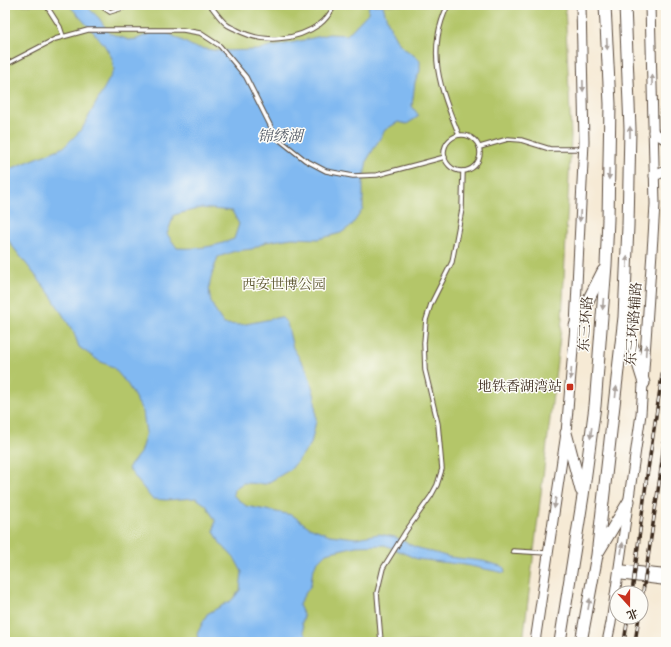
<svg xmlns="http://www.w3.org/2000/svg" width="671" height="647" viewBox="0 0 671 647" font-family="'IM FELL English','Noto Serif SC',serif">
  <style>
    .green { fill: #b4c669; stroke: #787844 }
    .water { fill: #81b9f1; stroke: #5e7288; fill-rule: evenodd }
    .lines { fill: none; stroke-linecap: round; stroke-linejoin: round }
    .service-casing { stroke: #574739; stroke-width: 5.5 }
    .tertiary-casing { stroke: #574739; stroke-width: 10 }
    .secondary-casing { stroke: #574739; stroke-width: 11 }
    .trunk-casing { stroke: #574739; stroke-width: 13 }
    .service { stroke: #fff; stroke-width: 3.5 }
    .tertiary { stroke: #fff; stroke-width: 8 }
    .secondary { stroke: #fff; stroke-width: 9 }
    .trunk { stroke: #fff; stroke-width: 11 }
    .rail-casing { stroke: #3b2a1e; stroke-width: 3.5 }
    .rail { stroke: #fdfcf7; stroke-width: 2; stroke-dasharray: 6; stroke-linecap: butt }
    .oneway { fill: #a79f9a }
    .poi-dot { fill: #c8321e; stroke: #fdfcf7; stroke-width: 1.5 }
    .labels { text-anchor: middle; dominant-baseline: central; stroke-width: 3; stroke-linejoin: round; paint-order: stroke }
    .park-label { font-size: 14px; fill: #5f5934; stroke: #fdfcf7 }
    .street-label { font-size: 14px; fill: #3b2a1e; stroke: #fdfcf7 }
    .poi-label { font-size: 14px; fill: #3b2a1e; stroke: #fdfcf7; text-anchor: end }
    .water-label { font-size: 15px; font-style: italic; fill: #545c68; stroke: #fdfcf7 }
  </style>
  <rect width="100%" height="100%" fill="#fdfcf7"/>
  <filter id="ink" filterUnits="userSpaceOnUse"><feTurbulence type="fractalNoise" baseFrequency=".025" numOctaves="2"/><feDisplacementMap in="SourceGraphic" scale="8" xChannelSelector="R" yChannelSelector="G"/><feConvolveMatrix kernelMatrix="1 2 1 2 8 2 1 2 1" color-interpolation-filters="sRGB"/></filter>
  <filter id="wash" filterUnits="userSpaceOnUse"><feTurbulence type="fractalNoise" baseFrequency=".012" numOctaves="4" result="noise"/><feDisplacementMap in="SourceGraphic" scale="16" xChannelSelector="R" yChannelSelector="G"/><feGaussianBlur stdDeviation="0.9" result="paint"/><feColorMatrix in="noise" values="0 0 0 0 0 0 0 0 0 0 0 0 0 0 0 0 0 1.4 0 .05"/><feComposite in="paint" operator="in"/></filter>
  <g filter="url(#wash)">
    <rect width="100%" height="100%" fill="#f6ead5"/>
    <!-- green -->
    <polygon class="green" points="5,5 565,5 571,136 562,320 523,642 5,642"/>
    <!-- water -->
    <path class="water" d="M69,5H85L99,18L109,33L129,40L137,39L155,31L166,32L194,47L218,51L257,50L300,41L329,34L347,35L368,13L369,5H383C386,18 391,32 399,43C404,50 414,54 420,61V71L415,82L412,106L419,116L407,124L398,122L385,130L367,160L363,183V209L352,225L341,233L318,239L292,238L266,242L252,249L235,251L218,257C207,287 204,297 224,324L241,325L281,317L287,323L293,348L307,370L315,397L316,421L311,444L291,469L266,484L243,483L234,489L233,495L246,506L292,515L309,527L330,535L356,538L379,534L395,537L415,547L449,557L483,561L504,567L505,573L465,565L417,559L385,545L356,546L326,553L316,563L312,575L311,585L301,600L299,605L304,616L302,623L304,633L308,637L305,642H199L197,634L207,614L232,600L240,590L242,572L235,559L220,543L214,531L215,520L206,505L196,498L166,500L152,499L128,468L140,453L146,433L143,412L128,385L113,367L99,361L79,347L74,333L50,294L13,247L5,235V171L64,147L82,129L114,70L112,58L103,43ZM201,208L232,211L239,224L234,239C214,247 199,249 177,248L167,234L174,215Z"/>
  </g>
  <g filter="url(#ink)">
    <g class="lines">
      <!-- service casing -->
      <g class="service-casing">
        <g id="service">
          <polyline points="46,5 60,27 63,36"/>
          <polyline points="100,5 110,12 132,5"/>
          <path d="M210,5C215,11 220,19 226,24C229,27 234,28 237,30C263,44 296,41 320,24C326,20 331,12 335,5"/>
          <path d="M448,5C425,52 441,90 459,135"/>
          <polyline points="5,65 55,39 88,30 183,30 200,33 220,46 246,77 276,137 305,160 326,171 353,176 377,175 445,157"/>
          <circle cx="462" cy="153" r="18"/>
          <polyline points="480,147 508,139 521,140 550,149 582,149"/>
          <polyline points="513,551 547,553"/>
          <polyline points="381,642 377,593 383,568 406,531 431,496 437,485 442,469 438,424 425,370 424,343 426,320 431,304 452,262 462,209 463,171"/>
        </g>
      </g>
      <!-- tertiary casing -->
      <g class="tertiary-casing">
        <g id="tertiary">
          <polyline points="619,569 666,574"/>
          <polyline points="618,575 666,581"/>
        </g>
      </g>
      <!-- secondary casing -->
      <g class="secondary-casing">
        <g id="secondary">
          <polyline points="653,132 666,140"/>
          <polyline points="654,176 666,171"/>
          <polyline points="535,642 566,433 575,326 584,142 581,5"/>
          <polyline points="607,642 611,623 641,414 653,237 655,204 650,5"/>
        </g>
      </g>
      <!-- trunk casing -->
      <g class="trunk-casing">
        <g id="trunk">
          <polyline points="625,322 644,383"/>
          <polyline points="575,326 603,271"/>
          <polyline points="566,433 581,490"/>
          <polyline points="599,551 629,501"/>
          <polyline points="560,642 583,496 595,406 606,265 608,219 610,104 605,5"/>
          <polyline points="581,642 597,555 624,317 628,226 630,129 625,5"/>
        </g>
      </g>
      <!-- service -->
      <use href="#service" class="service"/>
      <!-- tertiary -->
      <use href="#tertiary" class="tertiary"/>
      <!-- secondary -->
      <use href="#secondary" class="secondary"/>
      <!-- trunk -->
      <use href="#trunk" class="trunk"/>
      <!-- rail casing -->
      <g class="rail-casing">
        <g id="rail">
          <polyline points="632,593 647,476 666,349"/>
          <polyline points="641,605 660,477 666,426"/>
          <polyline points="624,642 628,617"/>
          <polyline points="635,642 639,617"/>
        </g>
      </g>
      <!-- rail -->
      <use href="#rail" class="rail"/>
    </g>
    <!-- one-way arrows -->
    <defs><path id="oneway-solid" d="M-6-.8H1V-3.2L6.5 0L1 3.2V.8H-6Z"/></defs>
    <g class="oneway">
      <use href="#oneway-solid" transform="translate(607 44) rotate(87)"/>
      <use href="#oneway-solid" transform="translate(652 80) rotate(-91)"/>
      <use href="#oneway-solid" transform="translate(583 86) rotate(89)"/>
      <use href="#oneway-solid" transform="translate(630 132) rotate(-90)"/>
      <use href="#oneway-solid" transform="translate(609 174) rotate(91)"/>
      <use href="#oneway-solid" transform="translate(580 216) rotate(93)"/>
      <use href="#oneway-solid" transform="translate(627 262) rotate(-87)"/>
      <use href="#oneway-solid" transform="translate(603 304) rotate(94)"/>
      <use href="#oneway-solid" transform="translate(646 350) rotate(-86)"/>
      <use href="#oneway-solid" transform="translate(571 374) rotate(94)"/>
      <use href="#oneway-solid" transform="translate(616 392) rotate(-84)"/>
      <use href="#oneway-solid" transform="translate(591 433) rotate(97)"/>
      <use href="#oneway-solid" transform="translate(555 503) rotate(98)"/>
      <use href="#oneway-solid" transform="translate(622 548) rotate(-82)"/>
      <use href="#oneway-solid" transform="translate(589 604) rotate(-80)"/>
    </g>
  </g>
  <!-- markers -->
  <rect class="poi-dot" x="566" y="383" width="8" height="8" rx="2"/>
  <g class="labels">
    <!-- park labels -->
    <g class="park-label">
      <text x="284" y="285">西安世博公园</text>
    </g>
    <!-- street labels -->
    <g class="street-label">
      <text transform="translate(586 324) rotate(-86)">东三环路</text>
      <text transform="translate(634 324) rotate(-86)">东三环路辅路</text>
    </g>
    <!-- poi labels -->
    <g class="poi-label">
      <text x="562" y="387">地铁香湖湾站</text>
    </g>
    <!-- water labels -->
    <g class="water-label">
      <text x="280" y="136">锦绣湖</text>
    </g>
  </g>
  <!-- margin -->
  <rect width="671" height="647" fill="none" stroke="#fdfcf7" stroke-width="20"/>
  <!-- north arrow -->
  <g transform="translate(629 605) rotate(159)"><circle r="19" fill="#fdfcf7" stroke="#afa8a0"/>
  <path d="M0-3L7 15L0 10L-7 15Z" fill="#c8321e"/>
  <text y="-6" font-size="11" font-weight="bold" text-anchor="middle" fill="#3b2a1e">北</text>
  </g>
</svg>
